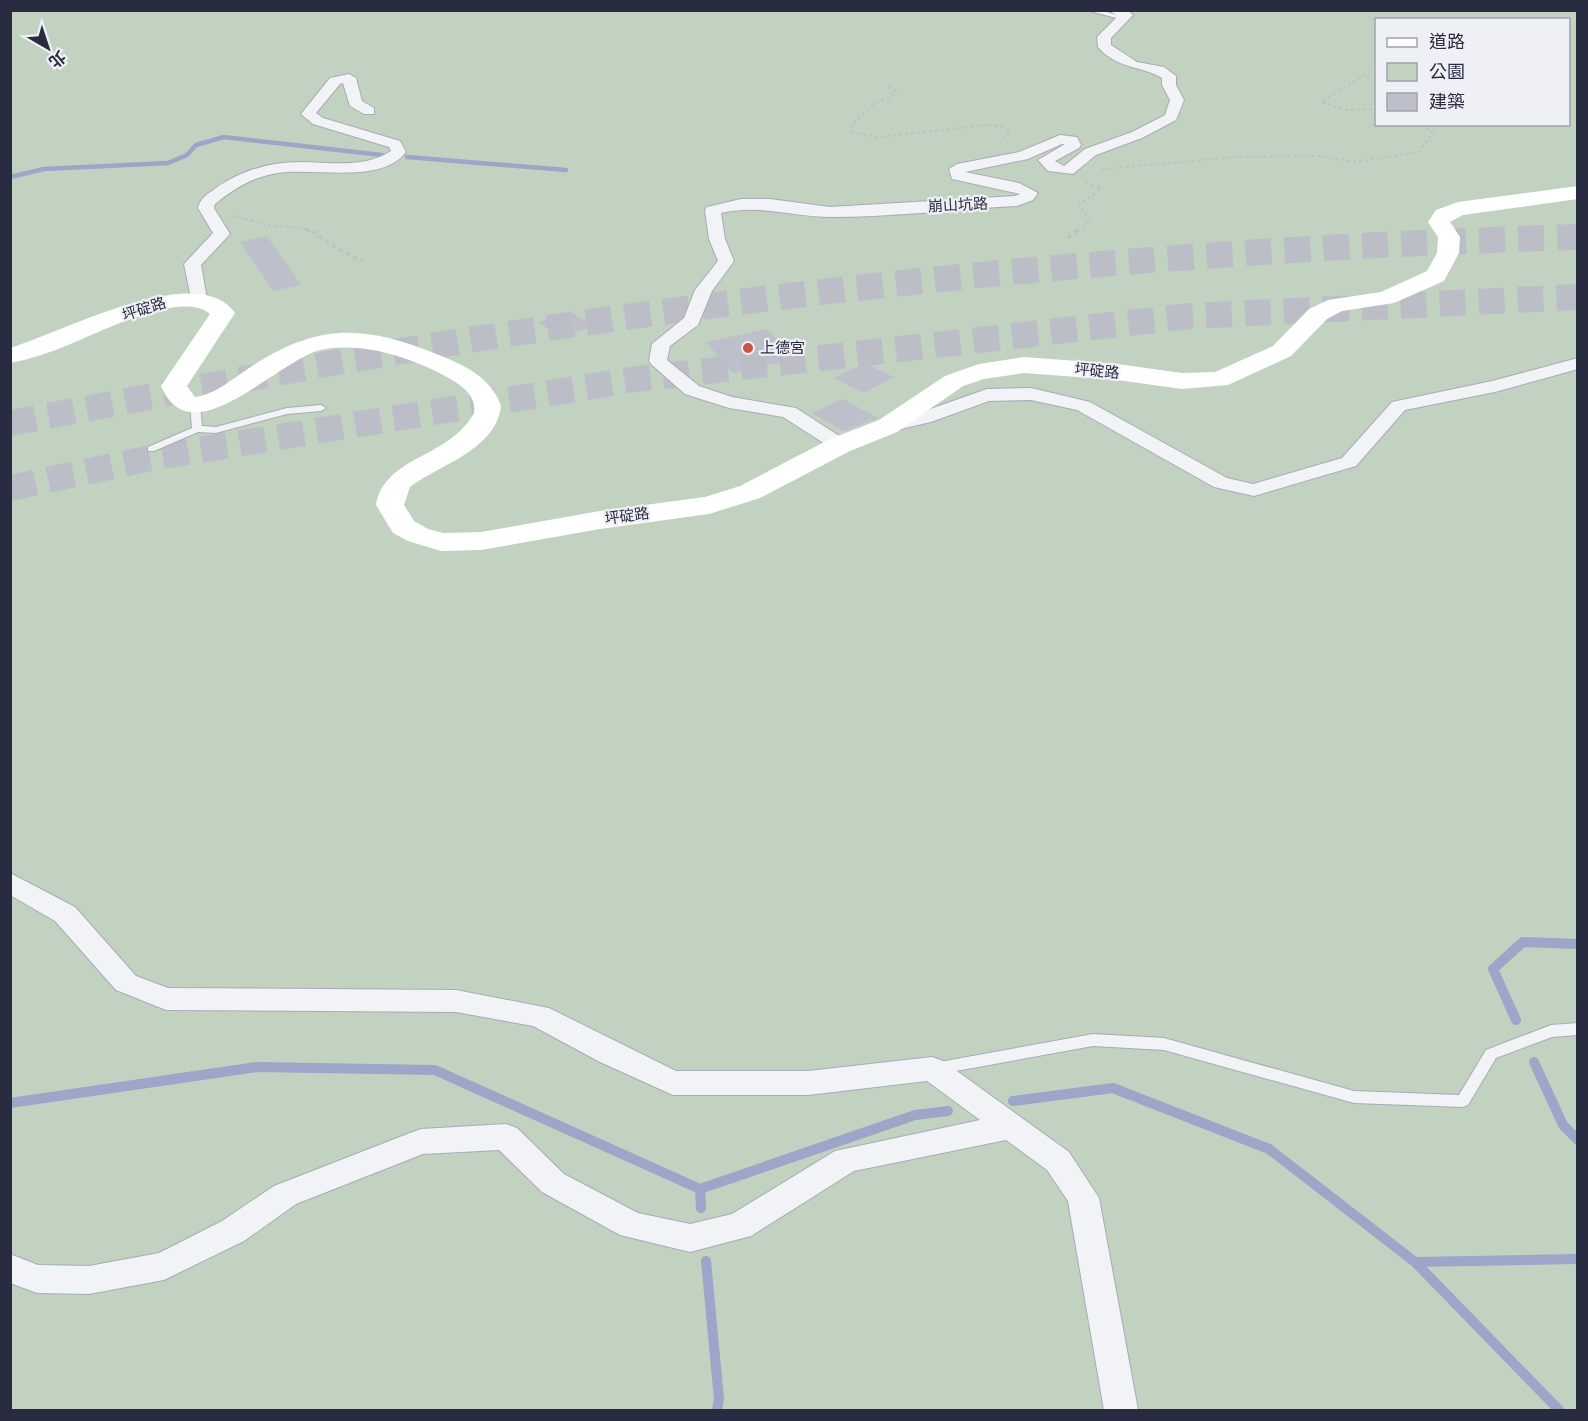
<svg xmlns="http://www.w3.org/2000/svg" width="1588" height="1421" viewBox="0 0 1588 1421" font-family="Karla,'Noto Sans TC',sans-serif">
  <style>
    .green { fill: #c1d2c1; fill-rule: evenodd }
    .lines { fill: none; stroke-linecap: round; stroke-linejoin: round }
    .stream-far1 { stroke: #9ba6c8; stroke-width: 4.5 }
    .stream { stroke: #9ba6c8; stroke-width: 10 }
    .building { fill: #bdbfcb }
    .motorway-tunnel { stroke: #bbbdc7; stroke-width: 26; stroke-dasharray: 26 13; stroke-linecap: butt }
    .service-casing { stroke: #a9aab6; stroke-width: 2 }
    .minor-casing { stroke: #a9aab6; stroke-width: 2 }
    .path-far1 { stroke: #bebfc7; stroke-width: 2; stroke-dasharray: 3 3; stroke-linecap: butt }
    .path { stroke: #bebfc7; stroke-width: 3; stroke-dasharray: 4 4; stroke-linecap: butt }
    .service { fill: #f2f3f7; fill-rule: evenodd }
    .minor { fill: #f2f3f7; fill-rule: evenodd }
    .secondary { fill: #fff; fill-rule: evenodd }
    .poi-dot { fill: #cc5346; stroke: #eff0f6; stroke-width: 2 }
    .labels { text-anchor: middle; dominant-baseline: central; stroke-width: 4.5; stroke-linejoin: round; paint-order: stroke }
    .far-street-label { font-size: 15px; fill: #292b40; stroke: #eff0f6 }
    .far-poi-label { font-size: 15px; fill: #292b40; stroke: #eff0f6; text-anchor: start }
  </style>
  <rect width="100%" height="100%" fill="#e0e1e9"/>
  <!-- green -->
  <path class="green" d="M11,11H1577V1410H11ZM1376,20H1568V124H1376Z"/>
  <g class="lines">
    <!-- stream-far1 -->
    <g class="stream-far1">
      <polyline points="407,157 566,170"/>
      <polyline points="10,177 44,169 168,163 187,155 196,145 224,137 382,155"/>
    </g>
    <!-- stream -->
    <g class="stream">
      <polyline points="1516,1020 1493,969 1523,942 1578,944"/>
      <polyline points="1534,1062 1563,1125 1578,1140"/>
      <polyline points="1013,1101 1113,1088 1269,1149 1415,1262 1559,1410"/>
      <polyline points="10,1103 257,1067 435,1070 700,1189 915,1115 948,1111"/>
      <polyline points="700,1189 701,1208"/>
      <polyline points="706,1261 719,1399 717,1410"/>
      <polyline points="1415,1262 1578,1259"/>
    </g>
  </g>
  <!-- building -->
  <g class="building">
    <polygon points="267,236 274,246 301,285 273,291 240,242"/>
    <polygon points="570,311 593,326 561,337 538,322"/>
    <polygon points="767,329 794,359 732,373 706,342"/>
    <polygon points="864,363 894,377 864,393 834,378"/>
    <polygon points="843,399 878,418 844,431 812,413"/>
  </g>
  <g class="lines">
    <!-- motorway-tunnel -->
    <g class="motorway-tunnel">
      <path d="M10,423C151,397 291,369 432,346C812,285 1194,248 1578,237"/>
      <polyline points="10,488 156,457 637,379 1190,316 1578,297"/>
    </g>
    <!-- service casing -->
    <g class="service-casing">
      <g id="service">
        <polygon points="1086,10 1100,10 1127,18 1124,20"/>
        <polygon points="195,402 200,405 202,426 216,427 287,408 321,405 326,408 321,411 287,414 216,433 198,432 154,451 148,451 148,447 192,428 190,405"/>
        <polygon points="1578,1023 1578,1035 1552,1037 1496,1058 1468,1105 1463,1107 1354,1103 1164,1050 1093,1046 934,1075 929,1073 927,1069 929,1065 934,1063 1093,1034 1164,1038 1354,1091 1459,1095 1486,1050 1551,1025"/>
      </g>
    </g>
    <!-- minor casing -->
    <g class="minor-casing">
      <g id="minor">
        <path d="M1108,10H1127L1133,15L1111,38V45L1137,62L1164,67L1176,76V85L1184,100L1176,120L1142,138L1096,155L1073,174L1048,171L1038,160L1065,144H1062L1028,159L965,172L1019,183L1038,193L1033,200L1017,206C956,209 893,217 832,217C792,217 762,204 721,213L725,239L734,261L712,291L698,325L670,346L667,360L699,386L732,397L796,408L847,441L850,445L847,449H833L783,417L729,408L685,394L652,365L649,361L652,344L684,318L695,290L718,261L709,239L705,210L707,207L741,199H770L830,207L1015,196L1020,194L952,179L949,169L957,164L1019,152L1060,135L1077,137L1081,145L1079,148L1055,161L1064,166L1085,149L1132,132L1165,115L1170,100L1162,85V78C1141,65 1118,70 1098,47L1097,37L1118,16Z"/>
        <path d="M349,74L356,78L362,101L374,108V114H364L350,106L343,83L340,84L316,113L323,118L400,141L406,152C381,185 313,167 277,173C253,177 233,189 215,204L214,208L230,234L201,265L207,299L198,304L192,303L184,264L213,233L198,208C200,198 208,194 216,188C240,171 270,162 300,162C331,162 363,169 391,151L389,147L313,124L301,114L330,78Z"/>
        <polygon points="1578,358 1578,369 1495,392 1405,410 1356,466 1254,496 1214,487 1077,410 1031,400 989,401 931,422 888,432 878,426 881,422 919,413 987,389 1031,388 1090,402 1227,478 1253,484 1342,458 1392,402 1492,381"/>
        <polygon points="10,873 75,907 136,976 168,988 456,990 549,1008 676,1071 808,1071 932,1057 943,1061 1069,1152 1099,1198 1138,1410 1104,1410 1068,1201 1047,1170 1006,1140 854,1171 751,1236 690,1252 620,1235 542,1192 499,1150 423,1154 296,1204 244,1241 164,1280 89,1294 37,1293 10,1283 10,1254 38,1265 89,1266 159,1253 222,1221 274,1186 410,1133 421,1129 506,1124 517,1128 564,1174 638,1213 690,1224 732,1214 835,1151 980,1120 927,1081 808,1095 673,1095 600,1062 533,1026 456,1012 166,1010 116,990 55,921 10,895"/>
      </g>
    </g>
    <!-- path-far1 -->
    <g class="path-far1">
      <polyline points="1371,71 1321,102 1345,110 1376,109"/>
      <polyline points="888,87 896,91 892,96 874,104 852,125 852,132 879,137 989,125 1004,127 1010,131 1000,142"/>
      <polyline points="1102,169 1235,157 1319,156 1355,162 1419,152 1433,133 1420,124"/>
      <polyline points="233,216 272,226 297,227 310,231"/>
      <polyline points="1077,231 1091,220 1079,205 1101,188 1083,182"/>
    </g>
    <!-- path -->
    <g class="path">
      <polyline points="305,229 316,233 329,244 362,261"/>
      <polyline points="1068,238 1079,229"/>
    </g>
    <!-- service -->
    <use href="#service" class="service"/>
    <!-- minor -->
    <use href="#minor" class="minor"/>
    <!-- secondary -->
    <path class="secondary" d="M1578,186V199L1463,215L1450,222L1460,237L1459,253L1444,281L1394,303L1342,311L1327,319L1291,356L1228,385L1182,389L1117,380L1024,373L984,379L963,386L897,432L850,451L760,498L709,514L600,529L481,550L441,551L408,541L393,533L376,505C384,456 450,458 474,413C477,394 459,384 445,376C409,357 366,343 325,349C281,355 192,460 161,386L210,314C183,289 98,333 68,345C49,353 30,359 10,363V348C61,333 198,259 235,313L187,386L195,397C215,395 235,377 252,366C320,322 365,325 439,355C464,365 492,378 501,406C496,450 439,465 410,487L404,505L414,521L428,529L443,533L481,532L600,511L705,497L740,486L830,439L879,420L945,376L979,364L1024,357L1117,364L1182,373L1215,372L1273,346L1309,309L1328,300L1381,292L1427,271L1437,253L1438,237L1428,222L1436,210L1458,202Z"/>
  </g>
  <!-- markers -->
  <circle class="poi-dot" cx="748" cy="348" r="6"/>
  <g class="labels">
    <!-- far-street labels -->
    <g class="far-street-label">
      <text transform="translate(958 205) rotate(-3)">崩山坑路</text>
      <text transform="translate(144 309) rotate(-18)">坪碇路</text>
      <text transform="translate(1097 371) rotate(5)">坪碇路</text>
      <text transform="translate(627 516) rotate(-8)">坪碇路</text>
    </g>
    <!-- far-poi labels -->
    <g class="far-poi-label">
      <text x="760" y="348">上德宮</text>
    </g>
  </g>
  <!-- border -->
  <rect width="1588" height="1421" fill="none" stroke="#292b40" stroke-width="24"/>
  <!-- legend -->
  <rect x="1375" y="18" width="195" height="108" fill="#eff0f6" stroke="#a0a1ad" stroke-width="1.5"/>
  <rect x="1387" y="38" width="30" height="9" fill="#ffffff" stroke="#a0a1ad" stroke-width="1.5"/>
  <text x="1429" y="48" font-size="18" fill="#292b40">道路</text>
  <rect x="1387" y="63" width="30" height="18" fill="#c1d2c1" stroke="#a0a1ad" stroke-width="1.5"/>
  <text x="1429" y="78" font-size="18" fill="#292b40">公園</text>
  <rect x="1387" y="93" width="30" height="18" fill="#bdbfcb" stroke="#a0a1ad" stroke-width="1.5"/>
  <text x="1429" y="108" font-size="18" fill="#292b40">建築</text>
  <!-- north arrow -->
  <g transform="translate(48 48) rotate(141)" stroke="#eff0f6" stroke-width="4.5" paint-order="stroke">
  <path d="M0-4.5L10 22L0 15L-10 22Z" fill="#292b40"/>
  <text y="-9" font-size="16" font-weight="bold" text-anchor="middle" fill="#292b40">北</text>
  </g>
</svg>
